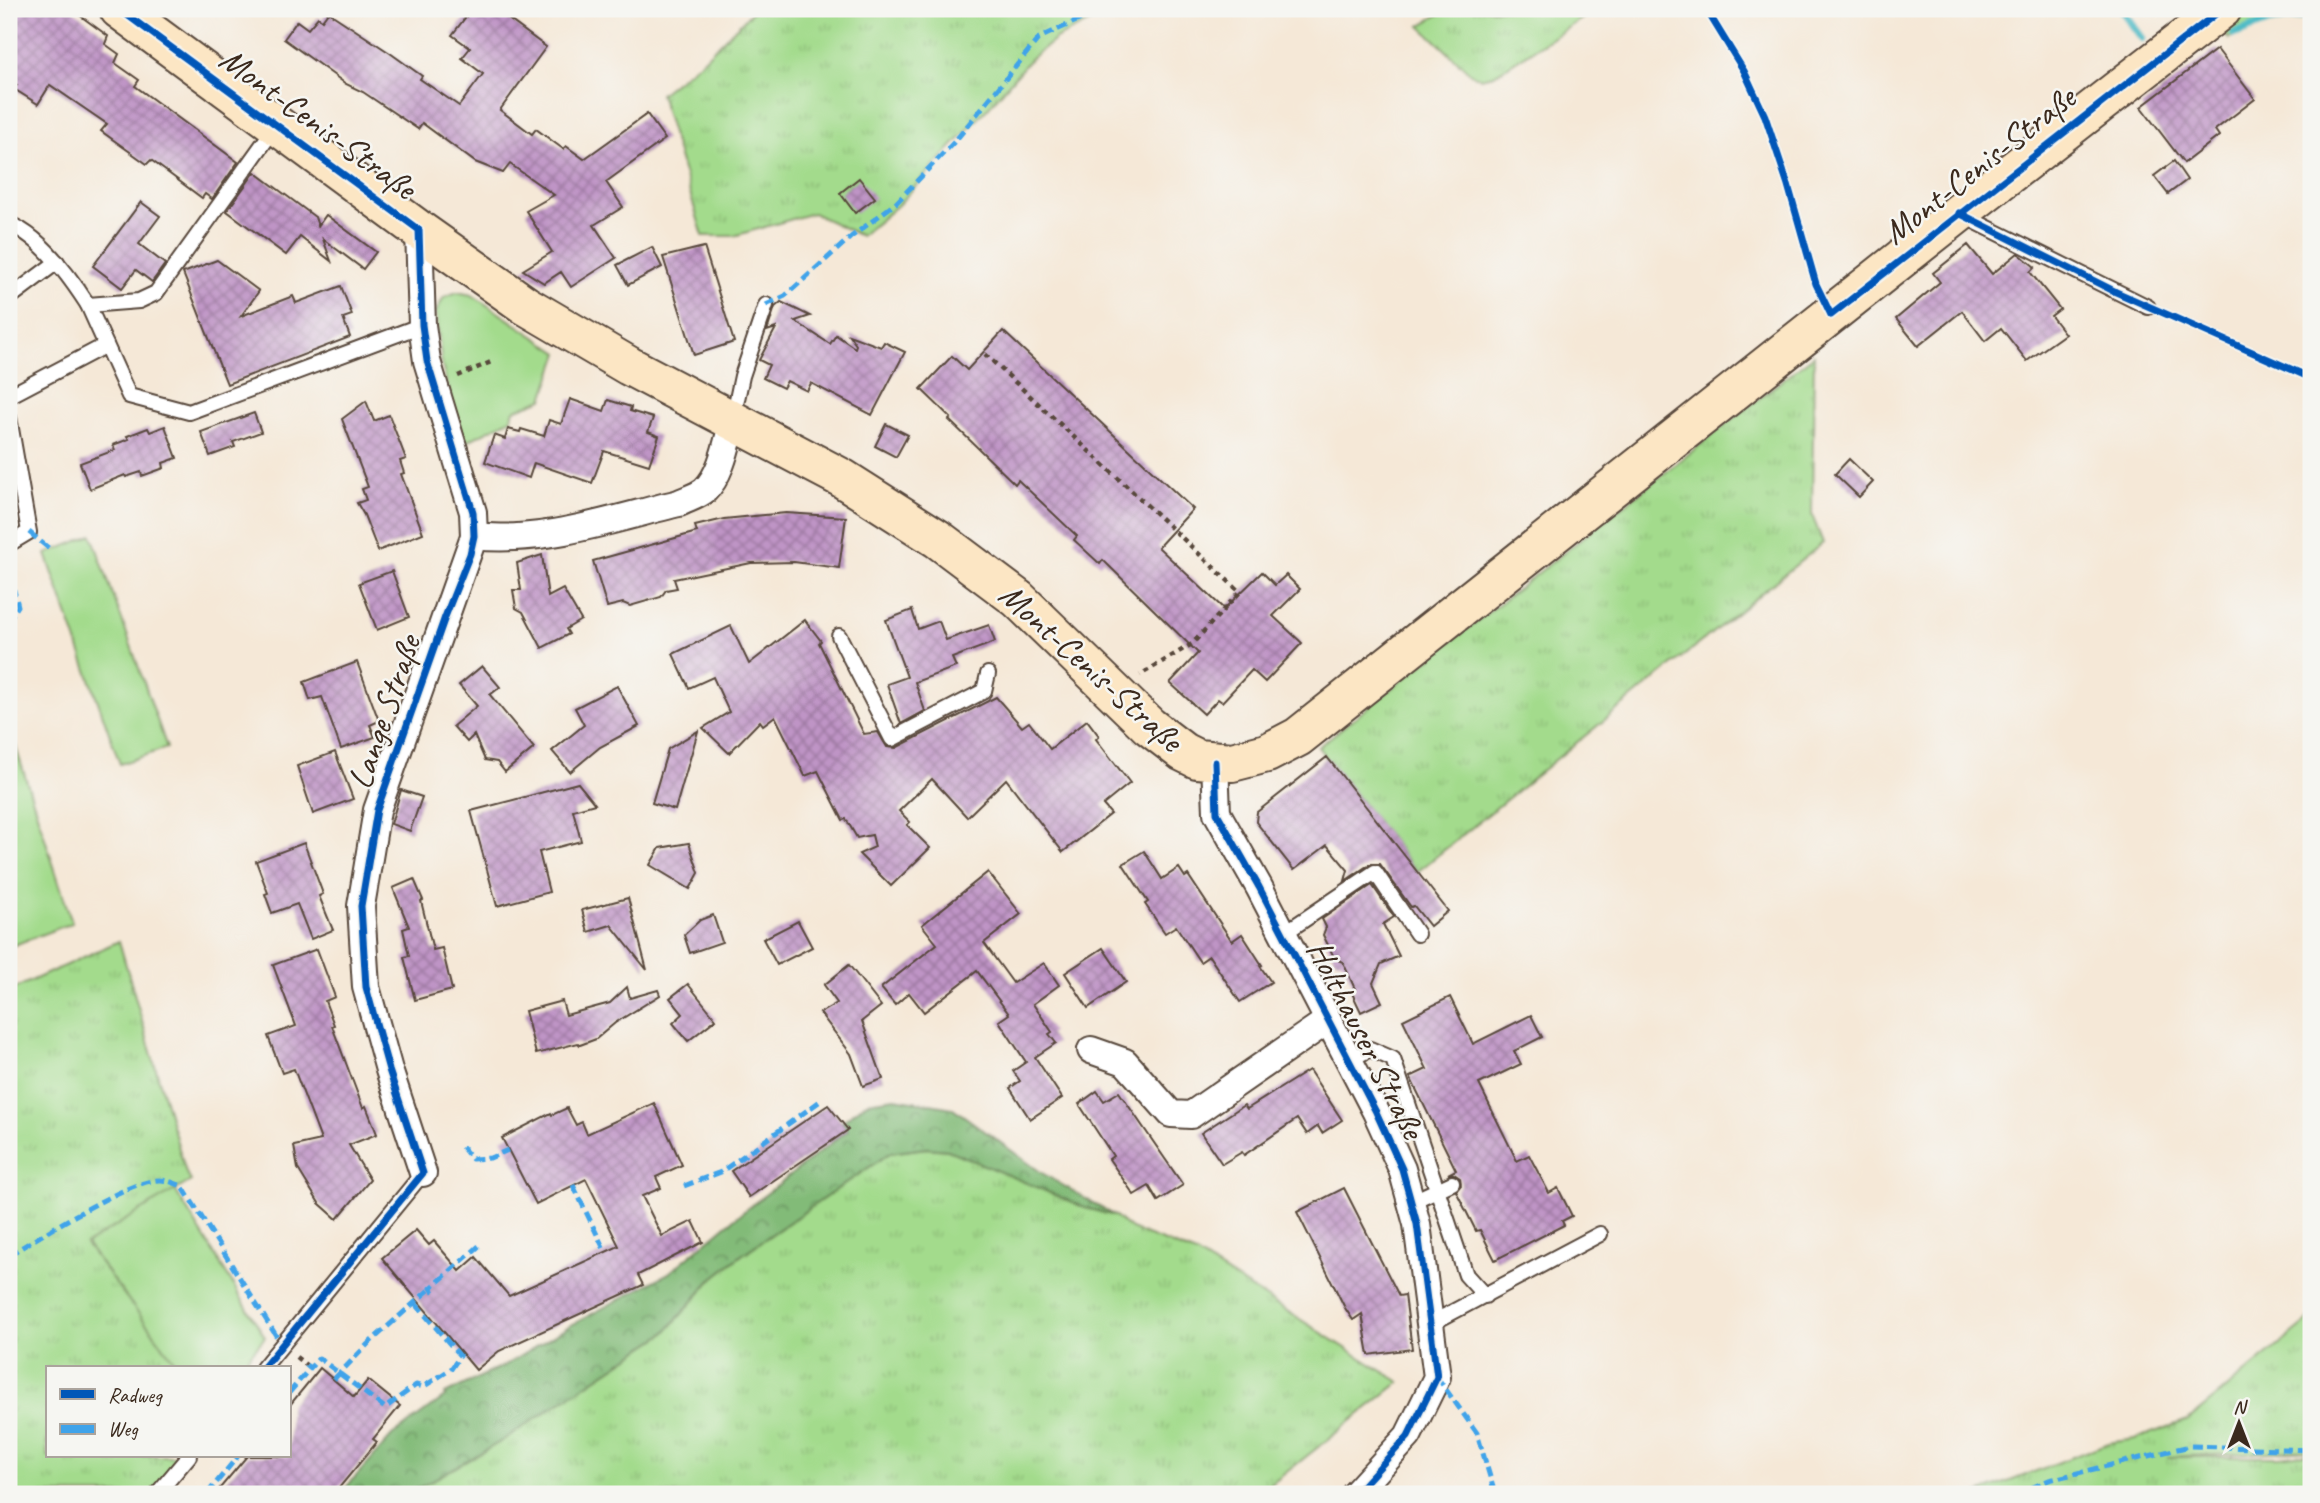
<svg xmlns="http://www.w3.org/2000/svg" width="2320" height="1503" viewBox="0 0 2320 1503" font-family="Caveat,sans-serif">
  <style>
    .grass { fill: url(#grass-tufts); stroke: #6f8255; stroke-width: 2 }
    .forest { fill: url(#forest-crowns); stroke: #5e724b; stroke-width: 2 }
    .park { fill: #a3db8c; stroke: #6f8255; stroke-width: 2 }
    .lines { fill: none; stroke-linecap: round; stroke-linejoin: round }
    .stream { stroke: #4cbac5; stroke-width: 8 }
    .building { fill: url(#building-cross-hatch) }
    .service-casing { stroke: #57463a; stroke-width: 18 }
    .minor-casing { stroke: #57463a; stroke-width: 30 }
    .secondary-casing { stroke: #57463a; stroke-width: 42 }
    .path { stroke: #57463a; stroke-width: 4.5; stroke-dasharray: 5 5; stroke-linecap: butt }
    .service { stroke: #fff; stroke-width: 14 }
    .minor { stroke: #fff; stroke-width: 26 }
    .secondary { stroke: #fce6c4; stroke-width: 38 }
    .quiet { stroke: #3fa3ea; stroke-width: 5; stroke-dasharray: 10 5; stroke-linecap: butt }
    .cycleway-casing { stroke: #f6f6f2; stroke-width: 11 }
    .cycleway { stroke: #0057b8; stroke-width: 7 }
    .labels { text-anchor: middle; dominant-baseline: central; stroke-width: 5; stroke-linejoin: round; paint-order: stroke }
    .street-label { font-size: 35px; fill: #3b2a1e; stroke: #f6f6f2 }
  </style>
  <defs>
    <pattern id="grass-tufts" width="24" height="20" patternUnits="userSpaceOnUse" patternTransform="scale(1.75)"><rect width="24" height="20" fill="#a3db8c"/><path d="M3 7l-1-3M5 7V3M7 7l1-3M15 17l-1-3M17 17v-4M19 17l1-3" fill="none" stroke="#8dbc78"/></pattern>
    <pattern id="forest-crowns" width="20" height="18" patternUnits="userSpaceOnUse" patternTransform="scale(1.75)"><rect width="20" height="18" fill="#82bb78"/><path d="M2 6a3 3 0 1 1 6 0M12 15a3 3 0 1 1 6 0" fill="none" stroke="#6c9862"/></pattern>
    <pattern id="building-cross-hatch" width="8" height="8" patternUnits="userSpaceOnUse" patternTransform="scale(1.75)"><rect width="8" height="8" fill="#bf94c6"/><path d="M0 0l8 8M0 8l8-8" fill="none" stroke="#9c79a0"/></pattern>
  </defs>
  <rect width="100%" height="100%" fill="#f6f6f2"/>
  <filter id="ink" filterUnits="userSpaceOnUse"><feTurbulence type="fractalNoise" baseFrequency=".0143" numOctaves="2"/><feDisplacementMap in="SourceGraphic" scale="14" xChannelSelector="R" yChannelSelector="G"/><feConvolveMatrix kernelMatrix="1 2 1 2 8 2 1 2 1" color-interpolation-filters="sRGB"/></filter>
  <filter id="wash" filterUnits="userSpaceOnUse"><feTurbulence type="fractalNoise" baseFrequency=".00686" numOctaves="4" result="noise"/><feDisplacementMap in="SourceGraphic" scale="28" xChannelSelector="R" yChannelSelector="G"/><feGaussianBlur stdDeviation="1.57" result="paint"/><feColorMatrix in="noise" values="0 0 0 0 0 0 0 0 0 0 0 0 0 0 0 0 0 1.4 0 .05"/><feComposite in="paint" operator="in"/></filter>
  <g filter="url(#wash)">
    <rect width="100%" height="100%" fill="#f5e8d7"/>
    <!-- grass -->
    <g class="grass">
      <polygon points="755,9 1116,9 1057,38 1030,59 988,108 898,205 861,236 813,213 734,236 703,236 660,94 703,60"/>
      <polygon points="1448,9 1597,9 1494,75 1480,78 1471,74 1420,26"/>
      <path d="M2248,9H2311V13C2282,20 2252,19 2229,39L2221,30Z"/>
      <polygon points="1814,355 1812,515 1823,543 1417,872 1318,747"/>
      <polygon points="119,941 186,1173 191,1181 86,1244 180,1368 47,1368 47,1456 182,1456 150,1494 9,1494 9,991"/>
      <polygon points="926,1148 948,1150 966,1157 1086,1208 1115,1216 1131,1229 1196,1254 1400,1382 1259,1494 408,1494 500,1442 665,1333 713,1278 743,1254 889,1153"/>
      <polygon points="2311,1316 2311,1450 2168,1457 2279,1457 2311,1453 2311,1494 1977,1494 2108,1443 2135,1439 2188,1420 2305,1324"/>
    </g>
    <!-- forest -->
    <polygon class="forest" points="895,1098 953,1108 1042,1173 1115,1216 1086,1208 948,1150 926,1148 890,1153 743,1254 713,1278 665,1333 500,1442 408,1494 340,1494 392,1436 446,1396 445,1394 507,1364 571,1325 669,1273 725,1226 848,1130 842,1122 867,1102"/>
    <!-- park -->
    <g class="park">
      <polygon points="457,292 472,295 559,353 543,399 514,410 511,419 464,443 442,366 436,312 444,297"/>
      <polygon points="92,535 167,748 120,764 46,554"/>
      <polygon points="9,726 72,923 9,947"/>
      <polygon points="175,1190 265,1337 239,1368 180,1368 86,1244"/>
    </g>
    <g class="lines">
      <!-- stream -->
      <g class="stream">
        <polyline points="2121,9 2142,38"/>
        <polyline points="2234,34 2269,21 2311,15"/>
      </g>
    </g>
    <g id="blocks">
      <!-- building -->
      <g class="building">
        <polygon points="9,9 71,9 108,36 105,44 119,54 115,63 139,80 135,86 238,162 212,199 205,194 202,198 151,160 147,164 101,131 107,124 50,85 38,104 14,89 17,85 9,79"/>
        <polygon points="472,9 495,9 546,47 500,110 532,134 536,129 563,149 566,146 584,159 647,114 665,139 606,182 623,207 594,225 616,258 571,287 561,272 544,283 523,270 552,252 526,211 554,195 510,164 503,173 475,162 422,123 418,129 363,92 346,84 284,39 297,21 308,29 318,17 322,20 328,12 390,53 422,76 420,79 459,106 483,74 462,58 470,48 452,35"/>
        <polygon points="2217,49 2255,99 2215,130 2219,136 2184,163 2141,107"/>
        <polygon points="2174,161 2187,180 2168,194 2154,176"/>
        <polygon points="255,172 315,217 318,226 326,215 376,252 363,269 323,239 331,261 300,237 286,255 227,211"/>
        <polygon points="859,178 875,198 855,213 840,193"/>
        <polygon points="141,202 160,216 139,244 165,264 152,282 136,270 122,288 93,266"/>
        <polygon points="1968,245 1992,274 2018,253 2035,267 2030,272 2060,309 2051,316 2065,334 2027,361 2001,328 1985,341 1962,311 1918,346 1896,319 1940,282 1933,273"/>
        <polygon points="652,247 662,267 628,285 617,265"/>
        <polygon points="704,247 734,342 694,355 663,257"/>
        <polygon points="217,260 259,291 241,316 293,296 296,303 341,286 352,315 343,318 350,337 227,384 183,273"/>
        <polygon points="781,302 810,316 795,321 830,344 836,335 855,348 856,345 849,335 881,347 884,342 905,352 872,415 811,383 807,391 787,381 783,388 763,378 769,365 759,360 776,328 767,331 775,307"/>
        <polygon points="1003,331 1193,509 1158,547 1224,609 1262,572 1275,585 1286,575 1300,589 1273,616 1302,643 1265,682 1252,670 1222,702 1218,699 1204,714 1170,683 1198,653 1103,560 1100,564 1074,540 1077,536 1018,480 1015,484 949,420 951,418 921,389 952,356 967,370"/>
        <polygon points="570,399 604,411 608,400 631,407 630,411 653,418 648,432 659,436 649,465 604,451 592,483 534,463 529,478 485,462 494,435 505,439 508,429 520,432 521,429 544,436 549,420 561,424"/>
        <polygon points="366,401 374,421 389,415 406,459 400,461 404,473 401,474 423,533 378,551 364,515 357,503 366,500 362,489 368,487 342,419"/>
        <polygon points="254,413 261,432 233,442 235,447 210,456 201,432"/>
        <polygon points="886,424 908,435 896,457 875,446"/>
        <polygon points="165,426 177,458 163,463 164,468 142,476 141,472 126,477 125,475 90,489 80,463 115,450 113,445 129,439 127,436 148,428 150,432"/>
        <polygon points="1849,459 1873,482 1859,497 1835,474"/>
        <polygon points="786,513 846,517 839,568 794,562 751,563 674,579 677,588 666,590 661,597 630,606 623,603 607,607 593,561 697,532 695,526 724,519"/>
        <polygon points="542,555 548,597 563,589 581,620 566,629 569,634 542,648 523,612 516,608 513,590 521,590 517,563"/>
        <polygon points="392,571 409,617 377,630 359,583"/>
        <polygon points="912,610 918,629 939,621 946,640 989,625 995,642 952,658 956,667 915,682 925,711 901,724 887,684 907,677 886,620"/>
        <polygon points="805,620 821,641 819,643 864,734 878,732 887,747 896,748 996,697 1022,727 1029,722 1050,749 1087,720 1099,736 1096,739 1130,783 1103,805 1111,814 1063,852 1006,779 967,817 932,779 899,811 910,822 907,825 930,848 891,886 859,854 875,847 872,835 857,838 846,819 843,820 818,771 805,776 775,716 763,725 760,721 729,753 703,728 729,712 713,677 689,688 673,654 731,626 749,664"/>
        <polygon points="357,662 379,721 370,725 375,737 341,749 322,697 310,700 304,682"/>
        <polygon points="482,666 500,687 490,695 534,748 505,772 497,762 485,760 474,735 467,742 453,726 477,706 459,685"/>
        <polygon points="617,686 639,726 600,747 570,772 552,751 584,725 575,708"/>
        <polygon points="698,731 675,810 652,803 668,749"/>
        <polygon points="335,752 353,799 313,814 297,766"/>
        <polygon points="1327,757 1448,911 1430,926 1414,906 1411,907 1380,864 1370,864 1345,881 1348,870 1327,845 1294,870 1256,822 1257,812"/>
        <polygon points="578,783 595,804 573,810 581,841 539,852 549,892 497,906 471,811"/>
        <polygon points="401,790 422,797 410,831 391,824"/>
        <polygon points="304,843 323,894 319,896 333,930 311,939 297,904 272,913 265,894 268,893 256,861"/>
        <polygon points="689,843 699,873 690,889 650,865 660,848"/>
        <polygon points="1144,851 1162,879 1179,868 1185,877 1188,875 1232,941 1242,934 1262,965 1260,966 1271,982 1240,1002 1209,956 1200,962 1176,926 1165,933 1145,904 1148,902 1123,864"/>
        <polygon points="988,872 1021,914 984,943 1013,983 1044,963 1059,985 1033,1004 1052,1032 1049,1034 1056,1043 1035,1057 1062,1098 1030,1119 1010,1088 1020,1081 1013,1071 1026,1062 999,1021 1009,1014 977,971 924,1012 909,993 895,1005 881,988 937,944 922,925"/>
        <polygon points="414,879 423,900 421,901 433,950 442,948 452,990 415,1000 404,957 409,956 403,929 409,927 393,888"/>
        <polygon points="1372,885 1394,917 1383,924 1399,956 1381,964 1373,983 1382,1002 1361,1012 1351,991 1355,989 1343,962 1335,959 1323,935 1326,927 1322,919"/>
        <polygon points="628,898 647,970 611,925 588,932 582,910"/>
        <polygon points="713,915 722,942 690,953 684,935 700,920"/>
        <polygon points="798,921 812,947 777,965 763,939"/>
        <polygon points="1103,948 1126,982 1088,1008 1065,973"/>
        <polygon points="317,949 335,997 325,1001 334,1025 332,1026 358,1095 363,1108 366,1106 377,1134 349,1145 370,1180 337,1219 319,1203 298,1169 294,1146 321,1140 294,1069 282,1073 268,1036 296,1026 273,965"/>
        <polygon points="849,965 881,1006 862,1021 883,1079 863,1086 851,1054 820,1013 837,1003 824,985"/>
        <polygon points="688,984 716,1019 688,1041 673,1023 683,1014 670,998"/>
        <polygon points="627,987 630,998 658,990 660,995 615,1023 596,1039 580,1045 578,1043 536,1054 525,1011 562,1001 566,1015 610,1003"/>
        <polygon points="1450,997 1473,1044 1531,1015 1542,1037 1514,1051 1521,1064 1479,1084 1517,1161 1529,1155 1549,1193 1558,1188 1572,1216 1562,1221 1564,1225 1495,1260 1480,1230 1476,1231 1456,1191 1461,1185 1460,1178 1454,1174 1448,1174 1456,1170 1410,1077 1427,1069 1403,1020"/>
        <polygon points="1309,1070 1342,1120 1322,1133 1318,1126 1307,1134 1297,1119 1244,1155 1242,1152 1222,1164 1201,1133 1244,1105 1247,1109"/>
        <polygon points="1097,1091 1104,1101 1119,1092 1183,1185 1158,1201 1149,1186 1134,1195 1109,1159 1113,1156 1079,1104"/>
        <polygon points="654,1103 682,1165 656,1177 661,1188 642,1196 662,1236 693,1221 703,1242 638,1275 643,1285 499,1351 476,1370 382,1258 416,1230 429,1245 434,1241 460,1271 476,1257 509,1296 619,1246 586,1179 536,1204 502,1138 551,1113 552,1115 567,1108 576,1125 582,1122 587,1134"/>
        <polygon points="828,1105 848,1130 749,1197 731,1171"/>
        <polygon points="1344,1188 1399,1296 1405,1295 1412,1349 1369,1355 1362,1314 1353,1320 1345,1308 1297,1212"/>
        <polygon points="320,1368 354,1397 368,1380 400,1406 373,1439 377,1442 334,1494 215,1494 247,1456 289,1456 289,1406"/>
      </g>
    </g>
  </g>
  <g filter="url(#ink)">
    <use href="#blocks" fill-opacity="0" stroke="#57463a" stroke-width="2"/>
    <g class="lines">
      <!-- service casing -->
      <g class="service-casing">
        <g id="service">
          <polyline points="276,126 156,293 139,301 88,305 129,396 189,412 422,325"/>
          <polyline points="1960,214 2148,307"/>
          <path d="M9,224C41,236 70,277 88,305"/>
          <polyline points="9,298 57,262"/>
          <polyline points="9,396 106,345"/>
          <polyline points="9,417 29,532 9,544"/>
          <polyline points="733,418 742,376 766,305"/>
          <polyline points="839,636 892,739 984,691 988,674"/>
          <polyline points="1283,934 1375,872 1417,934"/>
          <polyline points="1349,1060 1370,1049 1393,1059 1466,1275 1485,1296"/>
          <polyline points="1411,1202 1452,1183"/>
          <polyline points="1430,1324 1600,1234"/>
          <polyline points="263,1368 423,1173"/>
          <polyline points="157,1494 189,1456"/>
        </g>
      </g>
      <!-- minor casing -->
      <g class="minor-casing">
        <g id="minor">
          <polyline points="419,230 422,325 427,361 473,512 474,536 377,810 361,906 366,987 389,1070 423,1173"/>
          <path d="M474,536C543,544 612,519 679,503C687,499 698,496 705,490C722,474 727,442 733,421"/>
          <polyline points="1215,762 1217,813 1259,887 1376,1112 1402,1169 1417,1224 1437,1377 1408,1436 1355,1494"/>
          <polyline points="1091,1050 1125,1062 1171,1114 1191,1115 1327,1021"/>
        </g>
      </g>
      <!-- secondary casing -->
      <g class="secondary-casing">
        <polyline id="secondary" points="119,9 419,230 525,305 629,366 842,478 938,539 1018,599 1149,726 1183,752 1197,759 1232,762 1267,753 1298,737 1959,213 2222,9"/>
      </g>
      <!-- path -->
      <g class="path">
        <polyline points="985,354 1240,592 1192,644 1140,675"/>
        <polyline points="458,376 491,362"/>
        <polyline points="296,1357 306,1365"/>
      </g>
      <!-- service -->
      <use href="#service" class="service"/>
      <!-- minor -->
      <use href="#minor" class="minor"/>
      <!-- secondary -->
      <use href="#secondary" class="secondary"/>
      <!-- quiet -->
      <g class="quiet">
        <polyline points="766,305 785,296 851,237 896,203 955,141 1039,38 1103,9"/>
        <polyline points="29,532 52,551"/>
        <polyline points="9,571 18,606 9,620"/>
        <polyline points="462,1147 472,1159 490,1158 508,1150"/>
        <polyline points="573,1185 605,1251"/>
        <polyline points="684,1186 721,1172 823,1099"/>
        <path d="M9,1255C40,1237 128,1179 161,1180C168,1180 176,1184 182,1186L282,1345"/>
        <polyline points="434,1292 431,1288 479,1246"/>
        <polyline points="306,1365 310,1368 319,1358 385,1408 416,1385 423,1387 451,1369 460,1356 415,1303"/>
        <polyline points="1437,1377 1477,1433 1495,1494"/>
        <polyline points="334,1379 368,1344 431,1288"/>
        <polyline points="289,1393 310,1368"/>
        <polyline points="207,1494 238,1456"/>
        <polyline points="2018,1494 2049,1480 2190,1446 2311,1450"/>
      </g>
      <!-- cycleway casing -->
      <g class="cycleway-casing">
        <g id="cycleway">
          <polyline points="119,9 419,230 422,325 427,361 473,512 474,536 470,554 445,617 377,810 361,906 366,987 389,1070 423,1173 263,1368"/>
          <polyline points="1706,9 1744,71 1765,116 1788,185 1816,284 1831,315 2222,9"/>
          <polyline points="1959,213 2116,292 2311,378"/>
          <polyline points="1215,762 1217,813 1259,887 1376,1112 1402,1169 1417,1224 1437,1377 1408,1436 1355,1494"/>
        </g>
      </g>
      <!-- cycleway -->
      <use href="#cycleway" class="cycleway"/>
    </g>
  </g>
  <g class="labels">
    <!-- street labels -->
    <g class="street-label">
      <text transform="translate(318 123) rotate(36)">Mont-Cenis-Straße</text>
      <text transform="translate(1979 165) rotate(-38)">Mont-Cenis-Straße</text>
      <text transform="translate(1091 667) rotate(42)">Mont-Cenis-Straße</text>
      <text transform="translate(384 712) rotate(-71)">Lange Straße</text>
      <text transform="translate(1366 1039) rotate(63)">Holthauser Straße</text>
    </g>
  </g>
  <!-- margin -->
  <rect width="2320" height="1503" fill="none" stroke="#f6f6f2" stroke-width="35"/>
  <!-- legend -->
  <rect x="46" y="1366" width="245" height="91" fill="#f6f6f2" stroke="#aba49d" stroke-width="2"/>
  <rect x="60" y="1389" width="35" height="10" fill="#0057b8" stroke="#aba49d" stroke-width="2"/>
  <text x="108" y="1402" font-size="21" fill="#3b2a1e">Radweg</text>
  <rect x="60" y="1424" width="35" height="10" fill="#3fa3ea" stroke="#aba49d" stroke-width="2"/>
  <text x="108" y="1436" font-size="21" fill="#3b2a1e">Weg</text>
  <!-- north arrow -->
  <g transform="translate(2239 1423)" stroke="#f6f6f2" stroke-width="5" paint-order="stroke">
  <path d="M0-5L12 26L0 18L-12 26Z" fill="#3b2a1e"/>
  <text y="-10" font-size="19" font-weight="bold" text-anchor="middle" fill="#3b2a1e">N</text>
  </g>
</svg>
